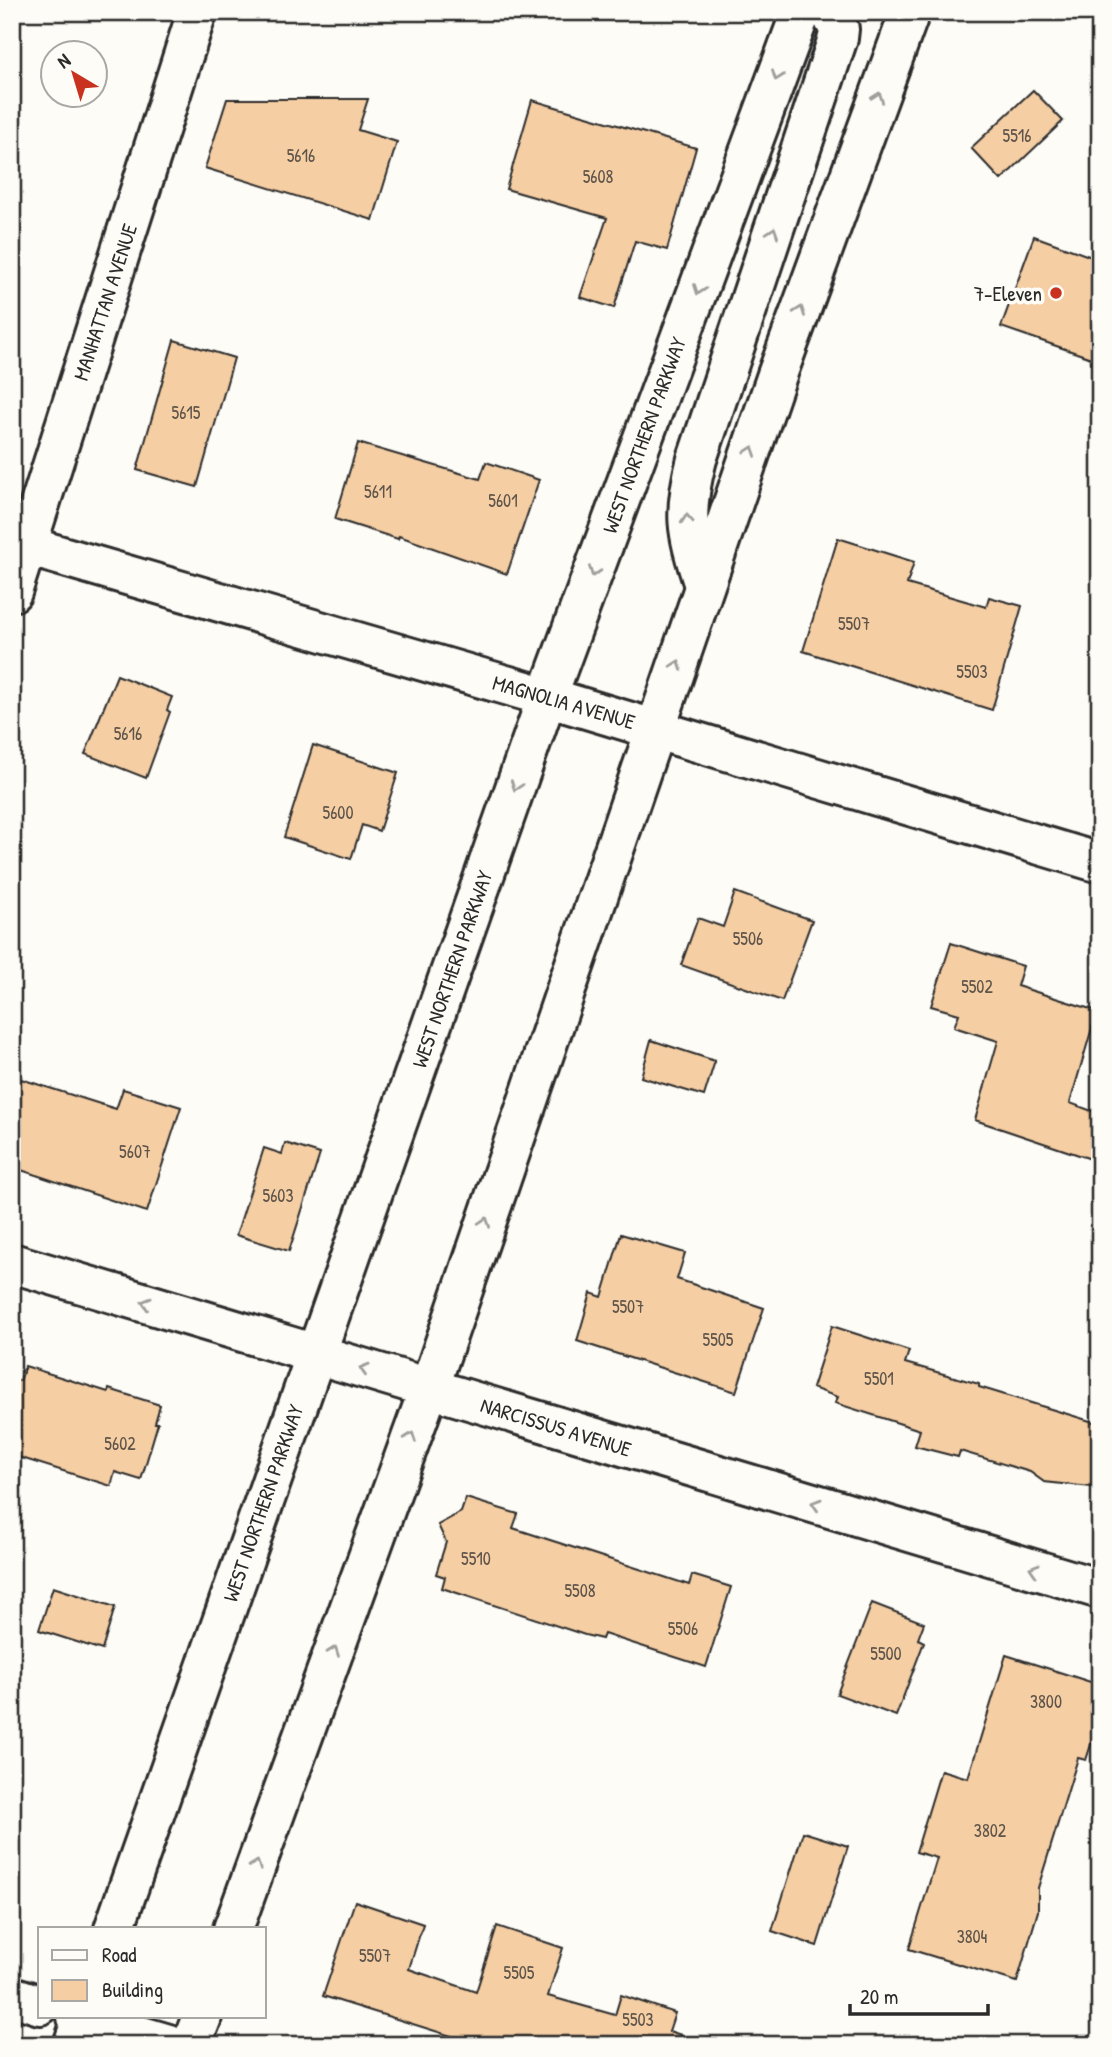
<svg xmlns="http://www.w3.org/2000/svg" width="1112" height="2057" viewBox="0 0 1112 2057" font-family="'Patrick Hand',sans-serif">
  <style>
    .building { fill: #f5cea4; stroke: #2b2b2b; stroke-width: 2 }
    .lines { fill: none; stroke-linecap: round; stroke-linejoin: round }
    .street-casing { stroke: #2b2b2b; stroke-width: 44 }
    .primary-casing { stroke: #2b2b2b; stroke-width: 44 }
    .street { stroke: #fdfcf7; stroke-width: 38 }
    .primary { stroke: #fdfcf7; stroke-width: 38 }
    .oneway { stroke: #9e9e9b }
    .poi-dot { fill: #c8321e; stroke: #fdfcf7; stroke-width: 2.5 }
    .labels { text-anchor: middle; dominant-baseline: central; stroke-width: 7; stroke-linejoin: round; paint-order: stroke }
    .number-label { font-size: 18px; fill: #5e5449 }
    .poi-label { font-size: 21px; fill: #2b2b2b; stroke: #fdfcf7; text-anchor: end }
    .street-label { font-size: 21px; fill: #2b2b2b; stroke: #fdfcf7 }
  </style>
  <rect width="100%" height="100%" fill="#fdfcf7"/>
  <filter id="ink" filterUnits="userSpaceOnUse"><feTurbulence type="fractalNoise" baseFrequency=".0143" numOctaves="2"/><feDisplacementMap in="SourceGraphic" scale="14" xChannelSelector="R" yChannelSelector="G"/><feConvolveMatrix kernelMatrix="1 2 1 2 8 2 1 2 1" color-interpolation-filters="sRGB"/></filter>
  <g filter="url(#ink)">
    <!-- building -->
    <g class="building">
      <polygon points="1033,90 1063,121 1001,180 971,148"/>
      <polygon points="227,99 368,99 358,130 397,142 373,220 205,168"/>
      <polygon points="532,100 696,148 667,250 635,241 614,308 580,297 607,218 506,189"/>
      <polygon points="1034,236 1100,260 1100,361 1001,327"/>
      <polygon points="174,340 234,358 197,487 137,470"/>
      <polygon points="358,443 480,479 486,462 539,480 507,574 399,536 398,539 335,519"/>
      <polygon points="838,538 914,562 907,584 986,607 989,597 1022,606 992,710 803,651"/>
      <polygon points="117,675 172,697 167,710 170,712 146,778 85,754"/>
      <polygon points="313,745 398,773 379,831 362,825 351,859 284,837"/>
      <polygon points="735,892 812,920 782,1001 681,965 698,918 723,927"/>
      <polygon points="951,943 1023,966 1017,986 1097,1011 1070,1103 1100,1114 1100,1162 975,1120 998,1041 954,1027 959,1014 931,1006"/>
      <polygon points="651,1040 715,1061 704,1096 641,1077"/>
      <polygon points="21,1079 116,1109 123,1089 181,1107 147,1212 12,1167 12,1105"/>
      <polygon points="285,1143 320,1154 289,1251 236,1235 264,1148 282,1154"/>
      <polygon points="621,1234 685,1253 677,1279 764,1308 736,1392 577,1341 591,1293 602,1297"/>
      <polygon points="832,1326 909,1351 905,1363 979,1384 979,1387 1100,1424 1100,1488 1044,1482 1030,1472 960,1451 958,1457 915,1446 920,1430 835,1403 838,1397 812,1388"/>
      <polygon points="25,1366 108,1392 109,1389 160,1405 155,1423 158,1423 141,1480 115,1472 111,1486 12,1455 12,1378 20,1381"/>
      <polygon points="466,1498 518,1514 513,1528 689,1585 692,1575 731,1587 706,1667 604,1634 602,1639 585,1635 442,1588 445,1577 436,1574 446,1542 438,1525 461,1512"/>
      <polygon points="53,1587 115,1607 102,1650 39,1630"/>
      <polygon points="872,1603 924,1623 918,1639 924,1642 896,1716 837,1694"/>
      <polygon points="1006,1655 1100,1685 1100,1717 1086,1760 1078,1758 1038,1888 1038,1911 1017,1982 909,1949 937,1858 916,1852 941,1770 968,1778"/>
      <polygon points="803,1832 848,1846 817,1946 772,1931"/>
      <polygon points="355,1901 423,1924 409,1969 476,1992 497,1926 563,1948 548,1996 615,2015 621,1995 675,2013 669,2031 681,2035 679,2045 480,2045 323,1996"/>
    </g>
    <g class="lines">
      <!-- street casing -->
      <g class="street-casing">
        <g id="street">
          <polyline points="27,546 547,697 1100,863"/>
          <polyline points="12,592 197,12"/>
          <polyline points="12,1263 1100,1589"/>
          <polyline points="12,1996 40,2005"/>
          <polyline points="77,2017 172,2045"/>
        </g>
      </g>
      <!-- primary casing -->
      <g class="primary-casing">
        <g id="primary">
          <path d="M704,585C686,533 683,512 697,459L838,38L839,29L830,12"/>
          <polyline points="114,1929 547,697 801,12"/>
          <polyline points="233,1929 429,1389 777,375 910,12"/>
          <polyline points="73,2045 83,2017"/>
          <polyline points="191,2045 202,2017"/>
        </g>
      </g>
      <!-- street -->
      <use href="#street" class="street"/>
      <!-- primary -->
      <use href="#primary" class="primary"/>
    </g>
    <!-- one-way arrows -->
    <defs><path id="oneway-chevron" d="M-2-3.5L2.5 0L-2 3.5" fill="none" stroke-width="1.6" stroke-linecap="round" stroke-linejoin="round" transform="scale(1.75)"/></defs>
    <g class="oneway">
      <use href="#oneway-chevron" transform="translate(777 76) rotate(110)"/>
      <use href="#oneway-chevron" transform="translate(878 97) rotate(-70)"/>
      <use href="#oneway-chevron" transform="translate(773 232) rotate(-71)"/>
      <use href="#oneway-chevron" transform="translate(699 290) rotate(110)"/>
      <use href="#oneway-chevron" transform="translate(800 311) rotate(-70)"/>
      <use href="#oneway-chevron" transform="translate(751 451) rotate(-71)"/>
      <use href="#oneway-chevron" transform="translate(687 519) rotate(-94)"/>
      <use href="#oneway-chevron" transform="translate(594 572) rotate(110)"/>
      <use href="#oneway-chevron" transform="translate(677 665) rotate(-71)"/>
      <use href="#oneway-chevron" transform="translate(516 786) rotate(109)"/>
      <use href="#oneway-chevron" transform="translate(485 1222) rotate(-71)"/>
      <use href="#oneway-chevron" transform="translate(146 1303) rotate(-163)"/>
      <use href="#oneway-chevron" transform="translate(364 1369) rotate(-163)"/>
      <use href="#oneway-chevron" transform="translate(411 1437) rotate(-70)"/>
      <use href="#oneway-chevron" transform="translate(816 1504) rotate(-163)"/>
      <use href="#oneway-chevron" transform="translate(1034 1569) rotate(-163)"/>
      <use href="#oneway-chevron" transform="translate(334 1651) rotate(-70)"/>
      <use href="#oneway-chevron" transform="translate(256 1865) rotate(-70)"/>
    </g>
  </g>
  <!-- markers -->
  <circle class="poi-dot" cx="1056" cy="293" r="7"/>
  <g class="labels">
    <!-- number labels -->
    <g class="number-label">
      <text x="1017" y="135">5516</text>
      <text x="301" y="155">5616</text>
      <text x="598" y="176">5608</text>
      <text x="186" y="412">5615</text>
      <text x="378" y="491">5611</text>
      <text x="503" y="500">5601</text>
      <text x="854" y="623">5507</text>
      <text x="972" y="671">5503</text>
      <text x="128" y="733">5616</text>
      <text x="338" y="812">5600</text>
      <text x="748" y="938">5506</text>
      <text x="977" y="986">5502</text>
      <text x="135" y="1151">5607</text>
      <text x="278" y="1195">5603</text>
      <text x="628" y="1306">5507</text>
      <text x="718" y="1339">5505</text>
      <text x="879" y="1378">5501</text>
      <text x="120" y="1443">5602</text>
      <text x="476" y="1558">5510</text>
      <text x="580" y="1590">5508</text>
      <text x="683" y="1628">5506</text>
      <text x="886" y="1653">5500</text>
      <text x="1046" y="1701">3800</text>
      <text x="990" y="1830">3802</text>
      <text x="972" y="1936">3804</text>
      <text x="375" y="1955">5507</text>
      <text x="519" y="1972">5505</text>
      <text x="638" y="2019">5503</text>
    </g>
    <!-- poi labels -->
    <g class="poi-label">
      <text x="1042" y="293">7-Eleven</text>
    </g>
    <!-- street labels -->
    <g class="street-label">
      <text transform="translate(105 302) rotate(-72)">MANHATTAN AVENUE</text>
      <text transform="translate(644 435) rotate(-70)">WEST NORTHERN PARKWAY</text>
      <text transform="translate(564 702) rotate(16)">MAGNOLIA AVENUE</text>
      <text transform="translate(452 969) rotate(-71)">WEST NORTHERN PARKWAY</text>
      <text transform="translate(556 1427) rotate(17)">NARCISSUS AVENUE</text>
      <text transform="translate(263 1503) rotate(-71)">WEST NORTHERN PARKWAY</text>
    </g>
  </g>
  <!-- margin -->
  <rect width="1112" height="2057" fill="none" stroke="#fdfcf7" stroke-width="42"/>
  <rect x="21" y="21" width="1070" height="2015" fill="none" stroke="#2b2b2b" stroke-width="2.5" filter="url(#ink)"/>
  <!-- legend -->
  <rect x="38" y="1927" width="228" height="91" fill="#fdfcf7" stroke="#a9a8a5" stroke-width="2"/>
  <rect x="52" y="1950" width="35" height="10" fill="#fdfcf7" stroke="#a9a8a5" stroke-width="2"/>
  <text x="102" y="1962" font-size="21" fill="#2b2b2b">Road</text>
  <rect x="52" y="1980" width="35" height="21" fill="#f5cea4" stroke="#a9a8a5" stroke-width="2"/>
  <text x="102" y="1997" font-size="21" fill="#2b2b2b">Building</text>
  <!-- north arrow -->
  <g transform="translate(74 74) rotate(322)"><circle r="33" fill="#fdfcf7" stroke="#a9a8a5" stroke-width="2"/>
  <path d="M0-5L12 26L0 18L-12 26Z" fill="#c8321e"/>
  <text y="-10" font-size="19" font-weight="bold" text-anchor="middle" fill="#2b2b2b">N</text>
  </g>
  <!-- scale -->
  <path d="M850 2004v10h138v-10" fill="none" stroke="#2b2b2b" stroke-width="3.5"/>
  <text x="860" y="2004" font-size="21" fill="#2b2b2b" stroke="#fdfcf7" stroke-width="5" paint-order="stroke">20 m</text>
</svg>
